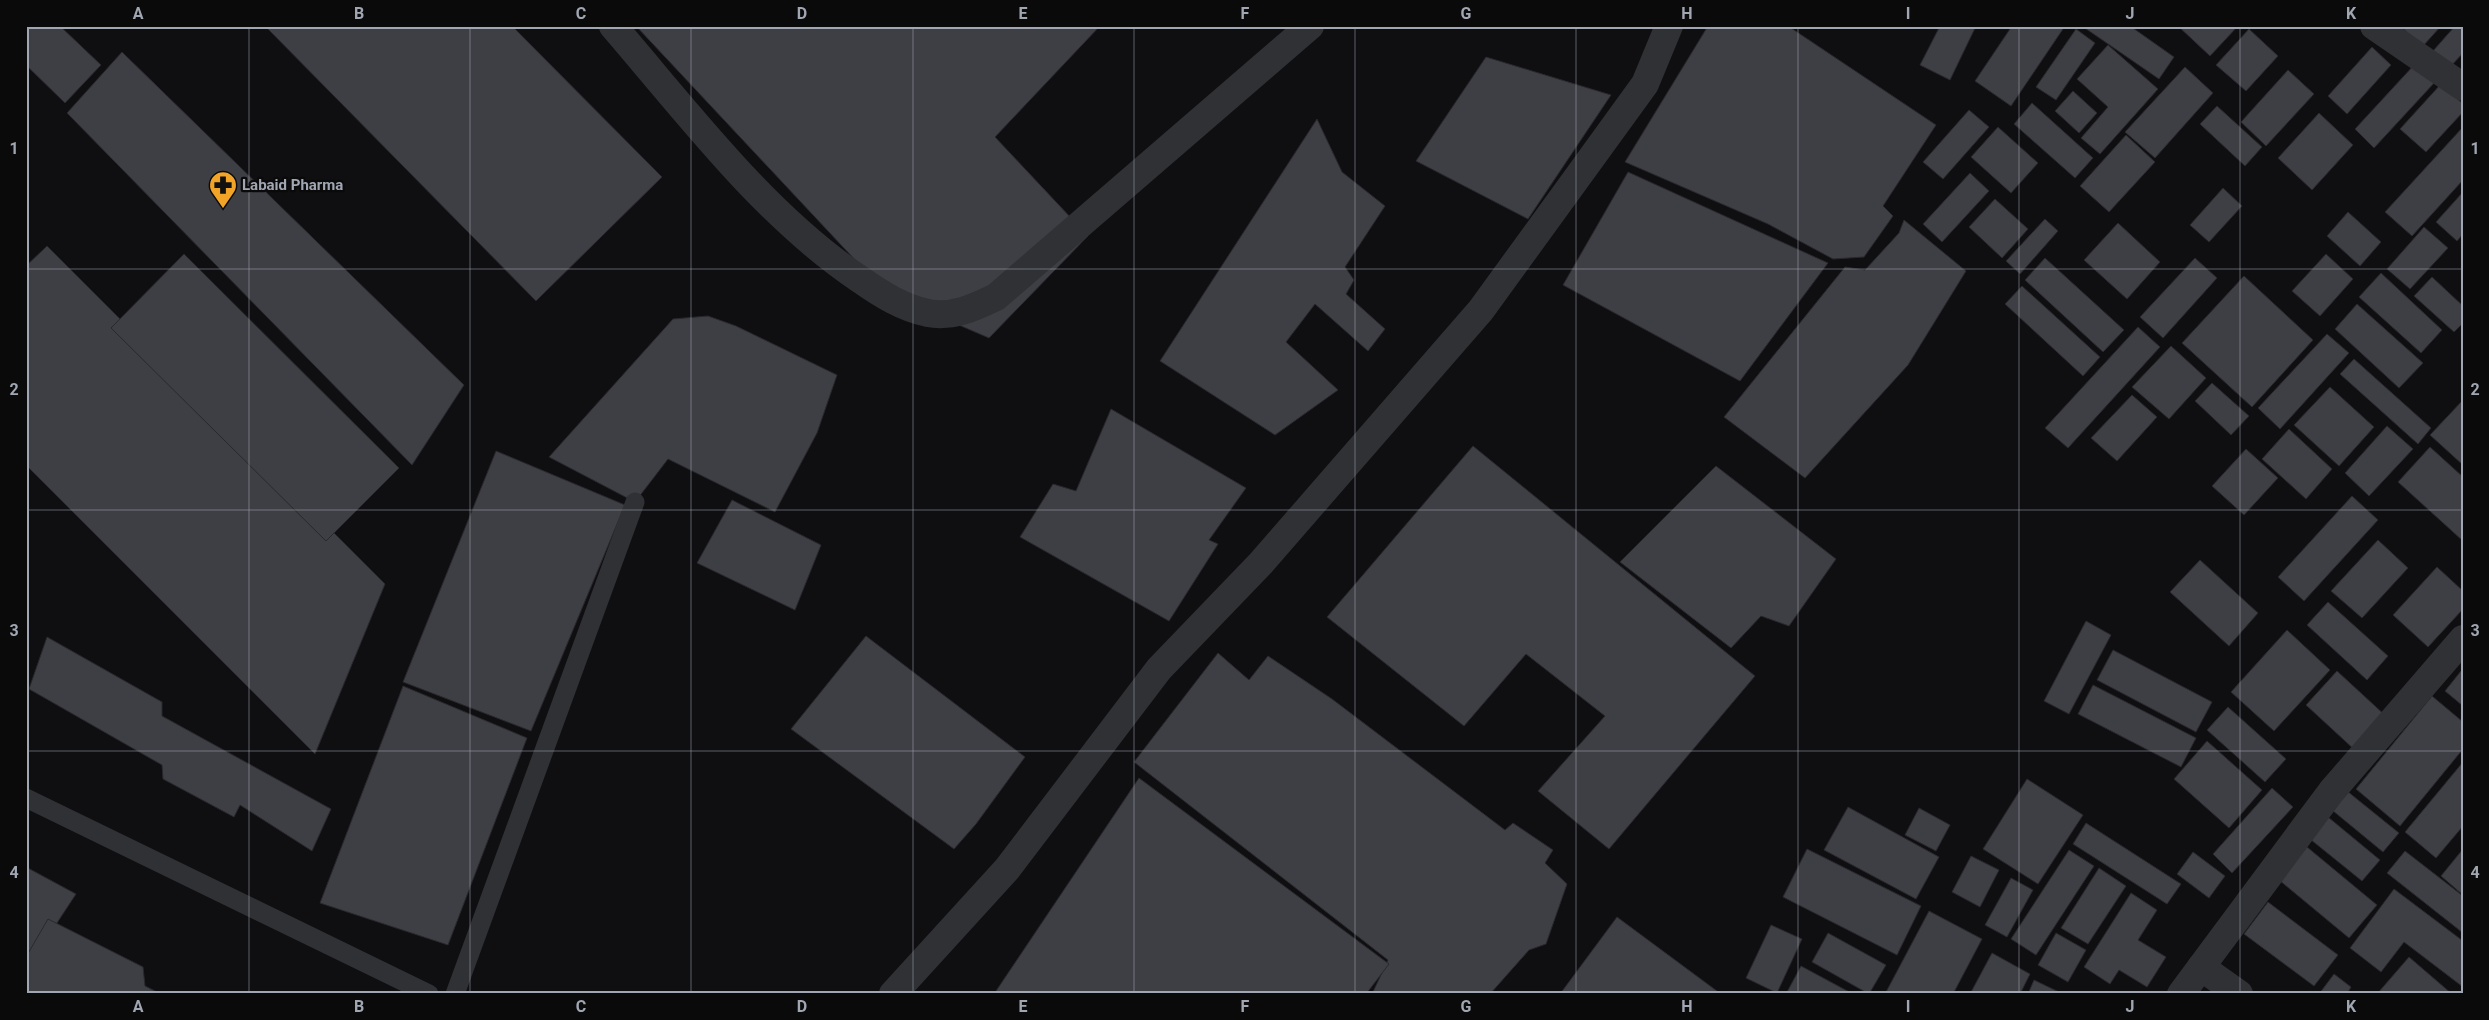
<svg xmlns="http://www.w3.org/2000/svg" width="2489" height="1020" viewBox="0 0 2489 1020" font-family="Roboto,sans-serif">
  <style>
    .building { fill: #3e3f44; stroke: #29292d }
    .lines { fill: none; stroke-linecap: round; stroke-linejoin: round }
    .lane { stroke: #303135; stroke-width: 19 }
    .street { stroke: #303135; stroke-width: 28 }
    .grid { fill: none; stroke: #a0a6b2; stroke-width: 1; stroke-opacity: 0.55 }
    .labels { text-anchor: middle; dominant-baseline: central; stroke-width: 4.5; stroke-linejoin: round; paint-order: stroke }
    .poi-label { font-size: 15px; font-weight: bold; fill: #a0a6b2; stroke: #0a0a0b; text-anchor: start }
    .neatline { fill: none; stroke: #a0a6b2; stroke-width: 2 }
    .grid-label { font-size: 16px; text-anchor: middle; font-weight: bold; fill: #a0a6b2 }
  </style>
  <rect width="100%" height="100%" fill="#0f0f11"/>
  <!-- building -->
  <g class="building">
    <polygon points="26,26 60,26 101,65 65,103 26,65"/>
    <polygon points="265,26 512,26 662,177 536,301"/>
    <polygon points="636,26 1100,26 995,137 1088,236 989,338 887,294"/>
    <polygon points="1708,26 1788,26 1936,125 1883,206 1893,216 1864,257 1833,259 1768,224 1625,162"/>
    <polygon points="1940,26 1976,26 1950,80 1920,65"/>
    <polygon points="2012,26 2065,26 2011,106 1975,81"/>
    <polygon points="2082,26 2130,26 2174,57 2159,79"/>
    <polygon points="2178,26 2238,26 2210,56"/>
    <polygon points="2400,26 2441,26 2423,46"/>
    <polygon points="2455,26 2463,26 2463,53 2450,67 2433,51"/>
    <polygon points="2076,29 2095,43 2056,100 2036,87"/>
    <polygon points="2249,29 2278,56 2246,91 2216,65"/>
    <polygon points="2108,45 2158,89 2100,154 2081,138 2108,107 2077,79"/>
    <polygon points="2372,47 2391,65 2347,114 2328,96"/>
    <polygon points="122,52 464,385 412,465 67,113"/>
    <polygon points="1486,57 1611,95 1528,219 1416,161"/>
    <polygon points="2415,64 2435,82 2374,148 2355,129"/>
    <polygon points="2185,67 2213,93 2155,158 2125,132"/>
    <polygon points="2288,70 2314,94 2266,146 2241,122"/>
    <polygon points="2441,84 2463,104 2463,112 2426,152 2400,129"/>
    <polygon points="2073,91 2097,113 2079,133 2055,111"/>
    <polygon points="2032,103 2093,158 2075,178 2014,124"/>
    <polygon points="2217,106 2262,147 2245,166 2200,124"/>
    <polygon points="1969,110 1989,127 1943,179 1923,162"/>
    <polygon points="2319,113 2353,145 2312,190 2278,158"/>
    <polygon points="1317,119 1342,172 1385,206 1345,267 1354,280 1346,294 1385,329 1368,351 1315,304 1286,342 1338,390 1275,435 1160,361"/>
    <polygon points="1998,127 2038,163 2011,193 1971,157"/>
    <polygon points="2463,127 2463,180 2412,236 2385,212"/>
    <polygon points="2126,135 2155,162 2109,212 2080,186"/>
    <polygon points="1628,172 1828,263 1740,381 1563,285"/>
    <polygon points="1970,173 1989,191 1942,242 1923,224"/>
    <polygon points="2223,188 2242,206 2209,242 2190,225"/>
    <polygon points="2463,192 2463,234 2457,241 2436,222"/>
    <polygon points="1995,199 2028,229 2002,258 1969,227"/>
    <polygon points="2348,212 2381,242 2360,266 2327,236"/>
    <polygon points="2045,219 2058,231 2020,274 2006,261"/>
    <polygon points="1904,220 1966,271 1908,365 1805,478 1724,417 1845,267 1865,270 1899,233"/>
    <polygon points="2118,223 2160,262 2127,299 2084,260"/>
    <polygon points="2424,227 2448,248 2410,289 2387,269"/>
    <polygon points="47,246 385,584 315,754 26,465 26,266"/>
    <polygon points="184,254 399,468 326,541 111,328"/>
    <polygon points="2326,254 2353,279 2320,316 2292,291"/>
    <polygon points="2045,258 2124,330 2103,352 2025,280"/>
    <polygon points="2195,258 2217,278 2163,338 2140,317"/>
    <polygon points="2381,273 2442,330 2421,353 2359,297"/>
    <polygon points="2244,276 2313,340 2252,407 2182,343"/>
    <polygon points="2432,277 2463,306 2463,323 2454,332 2414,296"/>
    <polygon points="2022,286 2100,357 2083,376 2005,304"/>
    <polygon points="2357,304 2423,363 2399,388 2335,329"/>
    <polygon points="708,316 736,326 837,375 817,433 775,512 668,459 635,502 549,457 673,319"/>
    <polygon points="2138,327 2160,347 2068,448 2045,428"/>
    <polygon points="2327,334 2349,353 2280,429 2258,408"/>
    <polygon points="2171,346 2206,378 2169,419 2132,387"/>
    <polygon points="2354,359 2431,428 2418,444 2340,374"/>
    <polygon points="2212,383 2249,416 2231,435 2195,401"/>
    <polygon points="2330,387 2374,427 2339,466 2294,425"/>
    <polygon points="2132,395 2157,417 2117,461 2091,438"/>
    <polygon points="2463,400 2463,465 2430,435"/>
    <polygon points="1111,409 1246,488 1209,540 1218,544 1169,621 1020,537 1053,484 1076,491"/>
    <polygon points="2387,426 2413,449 2369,496 2345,473"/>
    <polygon points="2289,429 2332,469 2306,499 2262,459"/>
    <polygon points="1473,446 1755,676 1609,849 1538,791 1605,716 1526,654 1464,726 1327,617"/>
    <polygon points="2430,447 2463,477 2463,541 2398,482"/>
    <polygon points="2246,449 2278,478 2244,515 2212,486"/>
    <polygon points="496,451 625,505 531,731 403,682"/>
    <polygon points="1716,466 1836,559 1789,626 1761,616 1731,648 1620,562"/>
    <polygon points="2352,496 2378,520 2304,601 2278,577"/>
    <polygon points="732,500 821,545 795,610 697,563"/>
    <polygon points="2378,540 2408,568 2362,618 2331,591"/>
    <polygon points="2200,560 2258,613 2229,646 2170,592"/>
    <polygon points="2437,567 2463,591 2463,609 2428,647 2393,615"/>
    <polygon points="2328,602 2388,656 2367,680 2307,625"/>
    <polygon points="2086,621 2111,635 2069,714 2044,701"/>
    <polygon points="2287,630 2330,670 2274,731 2231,692"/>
    <polygon points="866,636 1025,757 976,824 954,849 791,729"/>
    <polygon points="47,637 162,702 162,716 331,809 312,851 240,805 234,817 163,779 162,765 29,689"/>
    <polygon points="2113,650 2212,702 2196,732 2097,680"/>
    <polygon points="1218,653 1249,680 1268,656 1332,699 1505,830 1513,823 1553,850 1545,863 1567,884 1546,944 1529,950 1490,994 1372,994 1388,960 1134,762"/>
    <polygon points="2337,671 2388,718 2357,752 2306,705"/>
    <polygon points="2461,671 2463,673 2463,706 2445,691"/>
    <polygon points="2093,685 2196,738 2181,767 2078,714"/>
    <polygon points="403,686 527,738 448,945 320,903"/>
    <polygon points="2432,696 2463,722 2463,749 2400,826 2356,789"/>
    <polygon points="2228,707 2286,759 2265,782 2207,730"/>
    <polygon points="2207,741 2262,790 2229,828 2174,779"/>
    <polygon points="2463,762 2463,826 2436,858 2405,832"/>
    <polygon points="1139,778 1389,964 1366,994 994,994"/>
    <polygon points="2027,779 2083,815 2038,884 1983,849"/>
    <polygon points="2272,788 2293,807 2232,873 2213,854"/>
    <polygon points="2347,791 2399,833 2383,852 2332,810"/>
    <polygon points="1848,807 1939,857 1916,899 1824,850"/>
    <polygon points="1919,808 1950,825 1936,851 1905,835"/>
    <polygon points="2328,817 2380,860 2362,881 2310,839"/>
    <polygon points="2086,823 2181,884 2167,904 2073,844"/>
    <polygon points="2307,847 2377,905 2349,938 2279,880"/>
    <polygon points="1807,849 1921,906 1897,955 1783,897"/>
    <polygon points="2463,849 2463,895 2441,876"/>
    <polygon points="2069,850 2094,866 2036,955 2011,939"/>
    <polygon points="2405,851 2463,896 2463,933 2387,873"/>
    <polygon points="2193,852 2225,876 2209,898 2177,874"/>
    <polygon points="1971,856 1999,870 1980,907 1952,892"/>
    <polygon points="26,867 76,894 26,970"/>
    <polygon points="2099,868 2126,886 2088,944 2061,928"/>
    <polygon points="2011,878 2033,890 2007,937 1985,925"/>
    <polygon points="2394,889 2463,941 2463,987 2404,942 2381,972 2350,948"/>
    <polygon points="2131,893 2157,910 2138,940 2166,957 2147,987 2119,970 2110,984 2084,967"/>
    <polygon points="2268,902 2338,955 2314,986 2244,934"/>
    <polygon points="1929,911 1982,939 1953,994 1885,994"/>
    <polygon points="1617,917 1721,994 1560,994"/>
    <polygon points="48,919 143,967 145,986 161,994 26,994 26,957"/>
    <polygon points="1771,925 1802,939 1777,993 1746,978"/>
    <polygon points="1828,933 1886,965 1869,994 1812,962"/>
    <polygon points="2056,933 2086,950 2068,982 2038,965"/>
    <polygon points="1992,953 2030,974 2020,994 1970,994"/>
    <polygon points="2409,957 2452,994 2377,994"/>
    <polygon points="1801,966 1853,994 1786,994"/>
    <polygon points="2334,974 2351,987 2347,994 2319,994"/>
    <polygon points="2034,980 2063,994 2028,994"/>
  </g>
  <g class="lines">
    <!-- lane -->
    <g class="lane">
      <polyline points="26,798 429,994"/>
      <polyline points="455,994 635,502"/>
    </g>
    <!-- street -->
    <g class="street">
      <path d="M613,26C688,113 765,216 861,280C881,294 903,308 928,313C953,318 975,307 996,297L1310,26"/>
      <polyline points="2374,26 2463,87"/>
      <polyline points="2201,967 2239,994"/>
      <polyline points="893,994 1007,869 1159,669 1261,563 1481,310 1645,84 1669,26"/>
      <polyline points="2181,994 2331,792 2463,639"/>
    </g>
  </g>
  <!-- grid -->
  <path class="grid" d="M249,26V994M470,26V994M691,26V994M913,26V994M1134,26V994M1355,26V994M1576,26V994M1798,26V994M2019,26V994M2240,26V994M26,269H2463M26,510H2463M26,751H2463"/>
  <!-- icons -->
  <defs>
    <g id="pharmacy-pin" transform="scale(1.4375)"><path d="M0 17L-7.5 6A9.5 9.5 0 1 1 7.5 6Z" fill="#f1a427" stroke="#0a0a0b"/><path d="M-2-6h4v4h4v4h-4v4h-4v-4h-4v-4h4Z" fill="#111"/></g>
  </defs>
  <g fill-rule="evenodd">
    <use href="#pharmacy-pin" x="223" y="185"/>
  </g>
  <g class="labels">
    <!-- poi labels -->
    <g class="poi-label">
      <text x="242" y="185">Labaid Pharma</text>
    </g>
  </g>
  <!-- border -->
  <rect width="2489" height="1020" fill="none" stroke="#0a0a0b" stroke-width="55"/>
  <rect x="28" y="28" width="2434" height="964" class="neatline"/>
  <g class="grid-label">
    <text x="138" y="19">A</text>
    <text x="359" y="19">B</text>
    <text x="581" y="19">C</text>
    <text x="802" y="19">D</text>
    <text x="1023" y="19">E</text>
    <text x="1245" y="19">F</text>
    <text x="1466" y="19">G</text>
    <text x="1687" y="19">H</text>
    <text x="1908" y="19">I</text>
    <text x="2130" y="19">J</text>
    <text x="2351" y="19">K</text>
    <text x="14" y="154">1</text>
    <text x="2475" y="154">1</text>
    <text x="14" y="395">2</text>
    <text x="2475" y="395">2</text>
    <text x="14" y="636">3</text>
    <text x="2475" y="636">3</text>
    <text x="14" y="878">4</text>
    <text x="2475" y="878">4</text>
    <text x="138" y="1012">A</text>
    <text x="359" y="1012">B</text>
    <text x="581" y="1012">C</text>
    <text x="802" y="1012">D</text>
    <text x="1023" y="1012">E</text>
    <text x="1245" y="1012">F</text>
    <text x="1466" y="1012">G</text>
    <text x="1687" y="1012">H</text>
    <text x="1908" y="1012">I</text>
    <text x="2130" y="1012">J</text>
    <text x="2351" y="1012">K</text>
  </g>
</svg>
